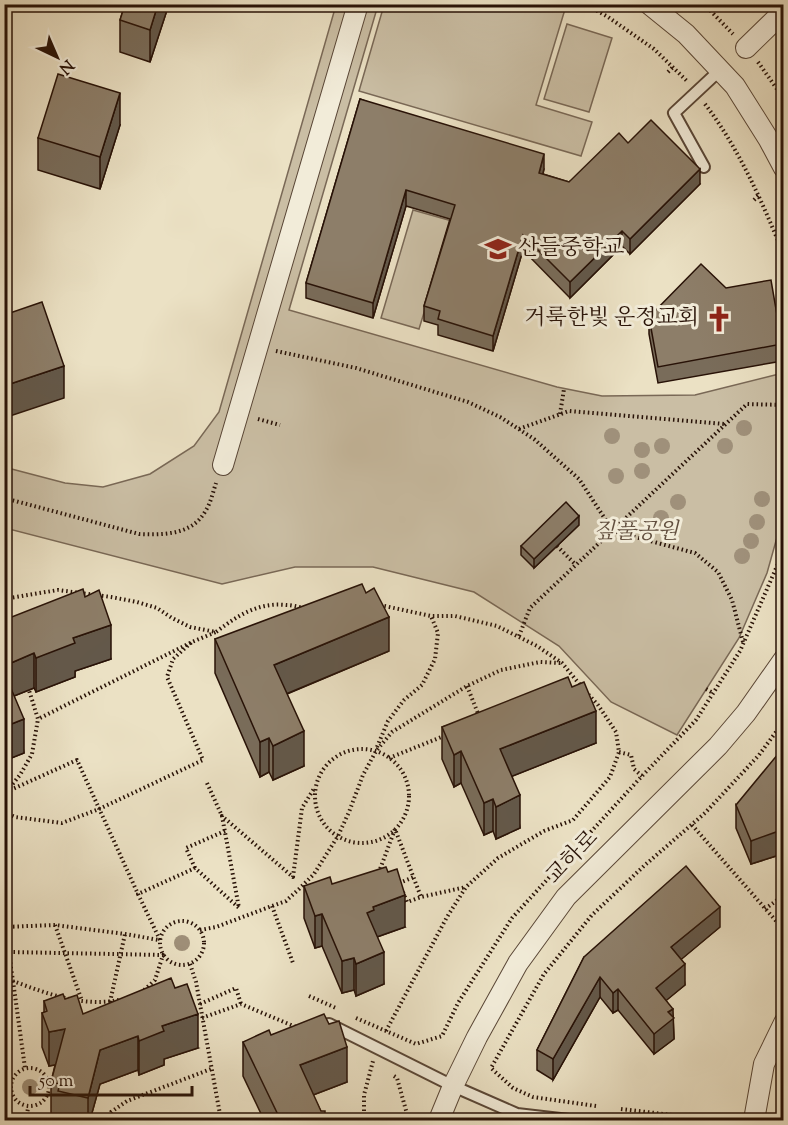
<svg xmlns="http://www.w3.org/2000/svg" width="788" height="1125" viewBox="0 0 788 1125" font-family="'Sorts Mill Goudy','Noto Serif KR',serif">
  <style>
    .green { fill: #cabea4; stroke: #796856; stroke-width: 1.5 }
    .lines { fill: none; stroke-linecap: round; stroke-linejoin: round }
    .lane-casing { stroke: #594636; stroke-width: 14 }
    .street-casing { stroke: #594636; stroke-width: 22 }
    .path { stroke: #281207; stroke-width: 4; stroke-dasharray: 1.5 3; stroke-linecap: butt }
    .lane { stroke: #f2ecd9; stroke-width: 10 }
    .street { stroke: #f2ecd9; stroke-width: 20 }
    .tree { fill: #9f907a }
    .wall { fill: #796c5a; stroke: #281207; stroke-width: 1.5 }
    .shaded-wall { fill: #63584a; stroke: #281207; stroke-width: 1.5 }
    .building { fill: #8d7e69; stroke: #281207; stroke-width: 1.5 }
    .labels { text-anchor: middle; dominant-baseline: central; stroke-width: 6; stroke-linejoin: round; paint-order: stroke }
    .poi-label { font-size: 22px; fill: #281207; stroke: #f2ecd9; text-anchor: start }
    .park-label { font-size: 22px; font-style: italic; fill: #614e3e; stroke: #f2ecd9 }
    .street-label { font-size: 22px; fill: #281207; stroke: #f2ecd9 }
  </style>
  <rect width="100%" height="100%" fill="#ebe1c4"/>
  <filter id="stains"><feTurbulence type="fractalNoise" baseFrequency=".00333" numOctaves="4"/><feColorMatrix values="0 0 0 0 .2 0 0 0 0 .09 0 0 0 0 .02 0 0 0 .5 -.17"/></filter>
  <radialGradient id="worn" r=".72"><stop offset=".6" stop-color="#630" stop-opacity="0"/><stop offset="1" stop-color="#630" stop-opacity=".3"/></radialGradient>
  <!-- green -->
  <g class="green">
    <polygon points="336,5 378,5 289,310 557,387 602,396 695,395 783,373 783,516 767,573 739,638 677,735 611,702 559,646 474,592 373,567 295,567 222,584 5,528 4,467 65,483 103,487 150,474 194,446 219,412"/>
    <polygon points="384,5 560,4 566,6 536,105 592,122 581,156 359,91"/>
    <polygon points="567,24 612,38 589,112 544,99"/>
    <polygon points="413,210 452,221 419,329 381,318"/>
  </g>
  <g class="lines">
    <!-- lane casing -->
    <g class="lane-casing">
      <g id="lane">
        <polyline points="704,167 674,113 720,70"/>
        <polyline points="329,1024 453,1086 517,1114 569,1120"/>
      </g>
    </g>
    <!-- street casing -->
    <g class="street-casing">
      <g id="street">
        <polyline points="649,4 686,34 735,86 769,140 784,168"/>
        <polyline points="746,48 784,11"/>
        <polyline points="223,465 358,4"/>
        <polyline points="439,1120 453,1086 477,1037 518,963 566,897 718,746 746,713 784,659"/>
        <polyline points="754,1120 764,1064 784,1023"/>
      </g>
    </g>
    <!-- path -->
    <g class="path">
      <polyline points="585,4 608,17 654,49 688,82"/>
      <polyline points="704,4 733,34"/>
      <polyline points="758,62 784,99"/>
      <polyline points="668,72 673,67"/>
      <path d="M705,104C740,150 762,202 784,255"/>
      <polyline points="754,200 759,195"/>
      <polyline points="276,351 356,368 468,402 500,417 534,439 579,479 613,531 695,553 718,572 732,600 743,642"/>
      <polyline points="560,414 564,389"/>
      <polyline points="258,419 280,425"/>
      <polyline points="519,429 569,411 725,424"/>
      <path d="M4,498L139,534C164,535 193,535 206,510C211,502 213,492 216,483"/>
      <polyline points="557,546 576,565"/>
      <path d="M4,599L58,590L111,597L137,602L157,608L172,618L190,627L216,632C237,616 258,602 286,605C292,605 298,607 305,608"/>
      <polyline points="380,605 431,616 455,616 497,626 537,646 562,663 581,686"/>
      <polyline points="519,636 530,608 747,404 784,405"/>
      <polyline points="467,686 479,716"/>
      <polyline points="28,687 38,719 192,642 216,632"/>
      <polyline points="706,689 713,693"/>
      <polyline points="377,747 388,721 404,700 422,685 435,659 438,633 431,616"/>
      <circle cx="362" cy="796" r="47"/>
      <polyline points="619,752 631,755 634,769 642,776"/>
      <polyline points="389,758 444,736"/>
      <polyline points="207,783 222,816"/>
      <polyline points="7,791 20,775 32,754 38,719"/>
      <polyline points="6,792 77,760 138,894"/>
      <polyline points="4,812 15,817 62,823 99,809 203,760 167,677 173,659 192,642"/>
      <polyline points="692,825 784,930"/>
      <polyline points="195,868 186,848 225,831"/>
      <polyline points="378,872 379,872 395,829 421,897"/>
      <polyline points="399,883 414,877"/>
      <polyline points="403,892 407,902 421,897 466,887"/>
      <polyline points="272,906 293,963"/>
      <polyline points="765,909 784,895"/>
      <circle cx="182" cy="943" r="22"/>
      <polyline points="55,925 82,1001"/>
      <polyline points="4,927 55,925 125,934 159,940"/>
      <path d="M5,927L13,981C48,994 82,1007 119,1000"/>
      <polyline points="200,930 216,927 272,906 286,901 299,889 314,874 338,836 349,812 363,775 376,751 392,732 467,686 501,670 540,662 561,663"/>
      <polyline points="160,940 138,894 195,868 239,908 222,816 293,877 302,808 315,787"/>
      <polyline points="9,952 163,955 155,980 143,991"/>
      <polyline points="190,964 196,982 221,1120"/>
      <polyline points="13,981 25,1068"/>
      <polyline points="309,996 336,1008"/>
      <polyline points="110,1002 125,934"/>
      <polyline points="200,1004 236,988 241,1004"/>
      <polyline points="202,1018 241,1004 296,1027"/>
      <polyline points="356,1018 416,1044 442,1036 458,1003 512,918 642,776 696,720 740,651 784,550"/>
      <polyline points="386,1031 447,917 466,887 498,858 544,831 573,820 610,777 619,752 616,732 598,705 588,694"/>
      <circle cx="30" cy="1087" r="19"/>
      <polyline points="394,1076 397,1078 407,1114 405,1120"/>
      <polyline points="596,1106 533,1097 513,1088 491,1068 544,974 592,915 645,865 705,813 759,755 784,721"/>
      <polyline points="621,1109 706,1119"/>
      <polyline points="26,1120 28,1108"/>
      <polyline points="106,1120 111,1112 127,1101 211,1069"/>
      <polyline points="364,1120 364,1095 373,1061"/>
    </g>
    <!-- lane -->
    <use href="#lane" class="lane"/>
    <!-- street -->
    <use href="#street" class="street"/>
  </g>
  <!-- trees -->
  <g class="tree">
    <circle cx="744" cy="428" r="8"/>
    <circle cx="612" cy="436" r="8"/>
    <circle cx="662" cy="446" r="8"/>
    <circle cx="725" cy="446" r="8"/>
    <circle cx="642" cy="450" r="8"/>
    <circle cx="642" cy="471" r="8"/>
    <circle cx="616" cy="476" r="8"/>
    <circle cx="762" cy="499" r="8"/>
    <circle cx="678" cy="502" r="8"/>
    <circle cx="661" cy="518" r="8"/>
    <circle cx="757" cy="522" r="8"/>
    <circle cx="751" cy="541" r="8"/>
    <circle cx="742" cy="556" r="8"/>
    <circle cx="182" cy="943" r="8"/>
    <circle cx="30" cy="1087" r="8"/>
  </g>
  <!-- wall -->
  <g class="wall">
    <polygon points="125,4 169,4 150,62 120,52 120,20"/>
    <polygon points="360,99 544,169 543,174 569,182 628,143 700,184 630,254 622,246 570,298 523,250 493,351 438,335 438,325 424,321 424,306 450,219 406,206 373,318 306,298 306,283"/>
    <polygon points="120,125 100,189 38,170 38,138"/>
    <polygon points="649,317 782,344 782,361 658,383 649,334"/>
    <polygon points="579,525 534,568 521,555 521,546"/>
    <polygon points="85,597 111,659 75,671 75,677 36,692 34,688 14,696 24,753 4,761 4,620"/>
    <polygon points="215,639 389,651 287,694 304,766 273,780 269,772 260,777 215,673"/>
    <polygon points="572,687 596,743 512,776 520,828 496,839 493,831 484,835 461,783 454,787 442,759 442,727"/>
    <polygon points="736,805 776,856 751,864 736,828"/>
    <polygon points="332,884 405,927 377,937 384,984 356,996 354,990 342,993 322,946 315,948 304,918 304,886"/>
    <polygon points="720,927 681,959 685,985 666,1000 673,1017 674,1039 654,1054 618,1010 613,1013 600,997 553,1080 537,1070 537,1050 584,957"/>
    <polygon points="65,999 83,1014 198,1048 164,1059 164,1065 139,1075 138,1070 100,1084 90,1120 58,1120 58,1118 51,1116 51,1082 55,1065 49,1066 42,1047 42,1013 44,1013 44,1001"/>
    <polygon points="329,1024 347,1082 313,1095 325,1120 264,1120 243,1076 243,1042 271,1035"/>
  </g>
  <!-- shaded-wall -->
  <g class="shaded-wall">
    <polygon points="158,4 169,4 150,62 150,30"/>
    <polygon points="120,93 120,125 100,189 100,157"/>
    <polygon points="544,154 544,169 539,188 539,173"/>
    <polygon points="700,169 700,184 630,254 630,239"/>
    <polygon points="406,190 406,206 373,318 373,303"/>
    <polygon points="622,231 622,246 570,298 570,282"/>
    <polygon points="523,235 523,250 493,351 493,336"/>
    <polygon points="64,366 64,398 4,418 4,386"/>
    <polygon points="579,516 579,525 534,568 534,559"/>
    <polygon points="389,617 389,651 274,699 274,665"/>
    <polygon points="111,625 111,659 75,671 75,677 36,692 36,658 73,638"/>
    <polygon points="34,653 34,688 4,700 4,666"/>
    <polygon points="596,711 596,743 500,781 500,749"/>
    <polygon points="24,719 24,753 4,761 4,727"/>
    <polygon points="304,731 304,766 273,780 273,746"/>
    <polygon points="269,738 269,772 260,777 260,742"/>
    <polygon points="461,751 461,783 454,787 454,755"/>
    <polygon points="520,795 520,828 496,839 496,807"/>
    <polygon points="493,799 493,831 484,835 484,803"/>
    <polygon points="783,822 783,846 776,856 751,864 751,841"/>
    <polygon points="405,895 405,927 374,938 367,913 373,907"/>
    <polygon points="720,907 720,927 671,968 671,947"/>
    <polygon points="322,914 322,946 315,948 315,916"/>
    <polygon points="384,952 384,984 356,996 356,964"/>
    <polygon points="354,958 354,990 342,993 342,961"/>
    <polygon points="685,964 685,985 656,1009 656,988"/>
    <polygon points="600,977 600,997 553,1080 553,1059"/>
    <polygon points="618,989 618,1010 613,1013 613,993"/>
    <polygon points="673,1009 674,1039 654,1054 654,1034 668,1012"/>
    <polygon points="198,1014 198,1048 164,1059 164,1065 139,1075 139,1041 162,1026"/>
    <polygon points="65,1029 65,1063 49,1066 49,1032"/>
    <polygon points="138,1036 138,1070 100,1084 90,1120 88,1120 88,1098 100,1050"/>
    <polygon points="347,1047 347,1082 300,1100 300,1065"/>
  </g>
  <!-- building -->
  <g class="building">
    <polygon points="125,4 158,4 150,30 120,20"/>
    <polygon points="58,74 120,93 100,157 38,138"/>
    <polygon points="360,99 544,154 539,173 569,182 619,133 628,143 651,120 700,169 630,239 622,231 570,282 523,235 493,336 438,319 440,311 424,306 455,205 406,190 373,303 306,283"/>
    <polygon points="701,264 726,288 771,280 782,344 658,367 649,317"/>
    <polygon points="42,302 64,366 4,386 4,315"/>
    <polygon points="566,502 579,516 534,559 521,546"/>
    <polygon points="362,584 366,593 374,588 389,617 274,665 304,731 273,746 269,738 260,742 215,639"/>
    <polygon points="83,589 85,597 99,590 111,625 73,638 75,643 36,658 34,653 4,666 4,620"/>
    <polygon points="4,672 24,719 4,727"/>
    <polygon points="568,677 572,687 584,682 596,711 500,749 520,795 496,807 493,799 484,803 461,751 454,755 442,727"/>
    <polygon points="783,748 783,822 776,832 751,841 736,805"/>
    <polygon points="686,866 720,907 671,947 685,964 656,988 673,1009 668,1012 674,1018 654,1034 618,989 613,993 600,977 553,1059 537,1050 584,957"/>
    <polygon points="386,867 388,872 397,869 405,895 373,907 374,910 367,913 384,952 356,964 354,958 342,961 322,914 315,916 304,886 330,877 332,884"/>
    <polygon points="171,978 175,988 187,984 198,1014 162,1026 164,1031 139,1041 138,1036 100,1050 88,1098 58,1091 60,1084 51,1082 65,1029 49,1032 42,1013 47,1011 44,1001 63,994 65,999 77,995 83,1014"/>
    <polygon points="324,1014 329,1024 339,1021 347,1047 300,1065 321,1111 325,1111 325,1120 280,1120 280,1119 243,1042 269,1030 271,1035"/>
  </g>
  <!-- icons -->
  <defs>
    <g id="school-bare" transform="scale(2.07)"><path d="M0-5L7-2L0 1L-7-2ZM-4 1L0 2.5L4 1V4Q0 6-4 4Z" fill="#8f2418" stroke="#f2ecd9" stroke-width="2.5" paint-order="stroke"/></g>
    <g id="church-bare" transform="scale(2.07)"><path d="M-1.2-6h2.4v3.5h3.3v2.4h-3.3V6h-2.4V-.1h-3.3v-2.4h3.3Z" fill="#8f2418" stroke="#f2ecd9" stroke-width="2.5" paint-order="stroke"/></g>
  </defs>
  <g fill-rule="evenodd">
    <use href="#school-bare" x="498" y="249"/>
    <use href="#church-bare" x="719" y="319"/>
  </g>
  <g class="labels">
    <!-- poi labels -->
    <g class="poi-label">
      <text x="518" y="249">산들중학교</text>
      <text x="699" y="319" text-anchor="end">거룩한빛 운정교회</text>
    </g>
    <!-- park labels -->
    <g class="park-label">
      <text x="636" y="533">짚풀공원</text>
    </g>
    <!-- street labels -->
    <g class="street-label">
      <text transform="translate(573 858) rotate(-46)">교하로</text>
    </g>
  </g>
  <!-- margin -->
  <rect width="788" height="1125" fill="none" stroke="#ebe1c4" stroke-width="24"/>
  <rect x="6" y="6" width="776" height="1113" fill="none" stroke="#281207" stroke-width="3"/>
  <rect x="12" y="12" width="764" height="1101" fill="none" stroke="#281207" stroke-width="1.5"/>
  <!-- north arrow -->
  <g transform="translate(57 57) rotate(136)" stroke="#f2ecd9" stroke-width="4.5" paint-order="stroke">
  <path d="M0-4.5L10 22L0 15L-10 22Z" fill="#281207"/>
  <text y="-9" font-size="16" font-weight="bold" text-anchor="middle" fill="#281207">N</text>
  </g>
  <!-- scale -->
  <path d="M30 1086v9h162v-9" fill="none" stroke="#281207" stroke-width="3"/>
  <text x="39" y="1086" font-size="18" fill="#281207" stroke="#f2ecd9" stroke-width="4.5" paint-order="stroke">50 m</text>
  <rect width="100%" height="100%" filter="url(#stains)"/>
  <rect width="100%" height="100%" fill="url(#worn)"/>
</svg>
